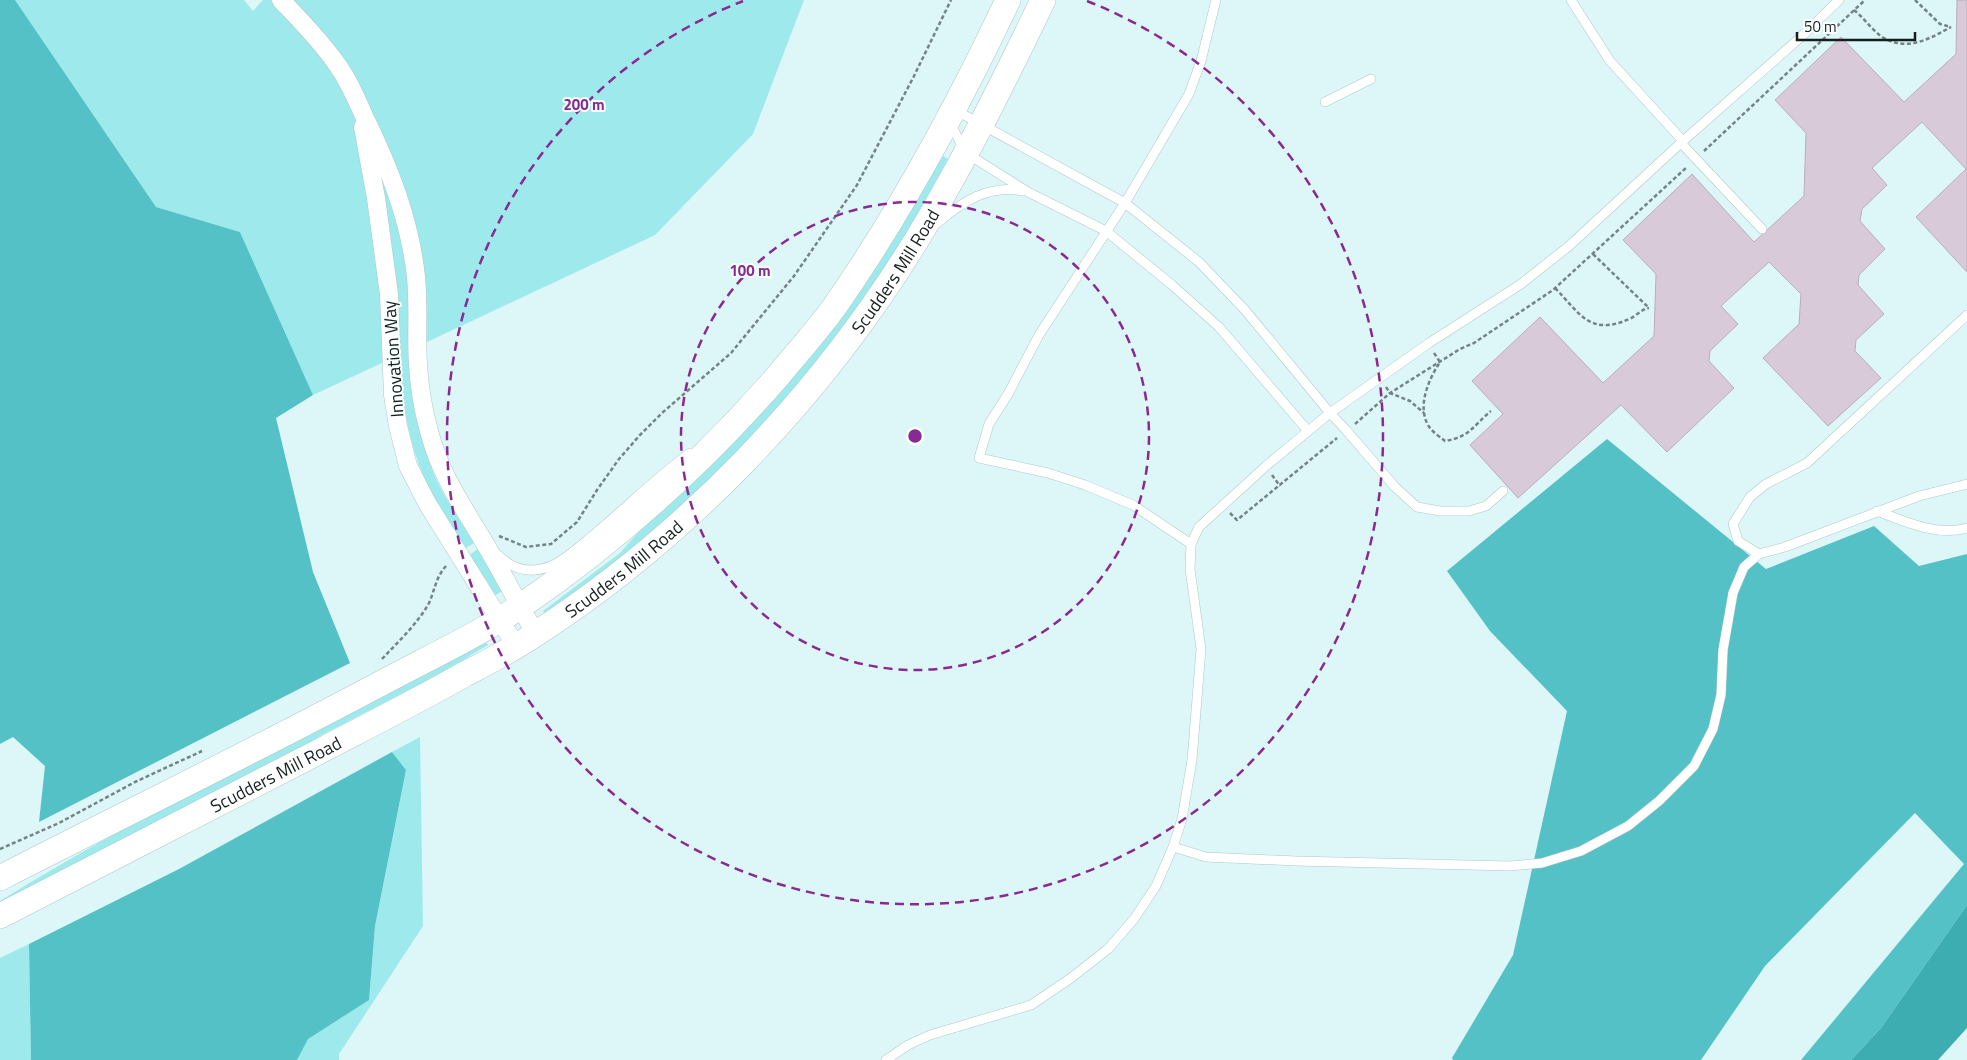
<svg xmlns="http://www.w3.org/2000/svg" width="1967" height="1060" viewBox="0 0 1967 1060" font-family="'Titillium Web',sans-serif">
  <style>
    .green { fill: #9de9ec }
    .forest { fill: #54c1c6 }
    .water { fill: #3dadb2 }
    .building { fill: #d9cada; stroke: #bbadbc }
    .lines { fill: none; stroke-linecap: round; stroke-linejoin: round }
    .service-casing { stroke: #afc8c9; stroke-width: 10 }
    .minor-casing { stroke: #afc8c9; stroke-width: 19 }
    .secondary-casing { stroke: #afc8c9; stroke-width: 26 }
    .path { stroke: #748485; stroke-width: 2.5; stroke-dasharray: 4 2.5; stroke-linecap: butt }
    .service { stroke: #fff; stroke-width: 9 }
    .minor { stroke: #fff; stroke-width: 18 }
    .secondary { stroke: #fff; stroke-width: 25 }
    .ring { fill: none; stroke: #892992; stroke-width: 2.5; stroke-dasharray: 9 6 }
    .labels { text-anchor: middle; dominant-baseline: central; stroke-width: 4; stroke-linejoin: round; paint-order: stroke }
    .street-label { font-size: 18px; fill: #161f1f; stroke: #faffff }
    .centre { fill: #892992; stroke: #faffff; stroke-width: 2.5 }
    .ring-label { font-size: 15px; text-anchor: middle; font-weight: bold; fill: #892992; stroke: #faffff; stroke-width: 4; stroke-linejoin: round; paint-order: stroke }
  </style>
  <rect width="100%" height="100%" fill="#ddf6f7"/>
  <!-- green -->
  <g class="green">
    <path d="M15,0H244L253,11L263,0H804L753,134L655,235L410,350C412,399 419,446 442,491C452,509 464,526 474,543L464,549C448,522 430,495 419,465C406,429 401,392 399,355L313,395L240,232L156,207Z"/>
    <polygon points="943,156 948,159 871,297 761,433 662,526 546,616 543,611 620,553 880,259"/>
    <polygon points="478,549 502,586 502,591 496,595 492,593 468,556"/>
    <path d="M484,640L488,645L436,676L320,736L263,773L0,906V901C156,805 322,725 484,640Z"/>
    <polygon points="420,737 423,926 339,1054 339,1060 297,1060 307,1039 369,1000 375,926 406,770 392,752"/>
    <polygon points="29,944 31,1060 0,1060 0,958"/>
  </g>
  <!-- forest -->
  <g class="forest">
    <polygon points="0,0 15,0 156,207 240,232 313,395 276,418 313,572 350,663 39,822 45,766 13,737 0,744"/>
    <polygon points="1607,439 1766,569 1874,526 1919,566 1967,554 1967,905 1881,1028 1851,1060 1801,1060 1964,864 1915,813 1765,966 1701,1060 1453,1060 1452,1058 1513,955 1567,711 1490,631 1447,571"/>
    <polygon points="392,752 406,770 375,926 369,1000 308,1039 297,1060 31,1060 29,944 179,869"/>
  </g>
  <!-- water -->
  <polygon class="water" points="1967,905 1967,1028 1938,1060 1851,1060 1881,1028"/>
  <!-- building -->
  <polygon class="building" points="1957,0 1967,0 1967,272 1916,217 1966,169 1922,122 1872,168 1887,185 1862,209 1860,221 1885,249 1859,275 1858,285 1884,314 1856,340 1855,351 1881,378 1828,426 1763,358 1799,324 1801,294 1769,262 1721,306 1738,324 1710,351 1709,361 1734,388 1667,452 1621,405 1518,498 1470,445 1503,414 1472,381 1540,317 1603,383 1654,336 1656,274 1623,240 1692,174 1754,242 1804,196 1806,133 1775,100 1841,37 1904,102 1956,54"/>
  <g class="lines">
    <!-- service casing -->
    <g class="service-casing">
      <g id="service">
        <polyline points="1571,0 1610,61 1683,141"/>
        <polyline points="1325,102 1371,79"/>
        <polyline points="955,110 1125,203 1199,262 1245,310 1330,413 1346,430 1395,487 1417,507 1440,511 1469,511 1486,506 1503,491"/>
        <polyline points="950,123 966,153 1028,192 1106,231 1172,285 1219,327 1308,431"/>
        <polyline points="1681,143 1762,229"/>
        <path d="M936,224C962,202 988,184 1023,191"/>
        <path d="M1877,511C1904,521 1938,537 1967,528"/>
        <polyline points="1191,544 1133,505 1085,485 1048,473 979,458 989,424 1008,394 1039,335 1125,203 1189,94 1201,61 1216,0"/>
        <polyline points="1759,554 1738,541 1733,524 1750,497 1766,484 1807,463 1967,315"/>
        <path d="M498,555C513,570 531,574 551,566C565,560 579,547 591,537C624,510 655,478 690,453"/>
        <polyline points="1173,847 1206,857 1296,861 1510,866 1542,863 1581,851 1628,826 1659,801 1694,766 1713,729 1721,695 1723,650 1733,593 1744,567 1759,554 1785,547 1919,496 1967,484"/>
        <polyline points="886,1060 908,1045 930,1035 1031,1005 1071,978 1108,949 1134,919 1156,886 1173,847 1182,819 1192,760 1201,649 1190,569 1191,544 1199,527 1266,466 1330,413 1429,343 1521,284 1569,246 1683,141 1802,36 1839,0"/>
      </g>
    </g>
    <!-- minor casing -->
    <g class="minor-casing">
      <g id="minor">
        <path d="M281,0C300,20 320,40 336,63C348,79 356,98 364,116C389,167 410,220 416,277C419,306 416,335 418,364C419,386 423,409 429,431C440,474 462,505 484,542C502,572 518,604 536,634"/>
        <polyline points="363,127 376,198 389,294 393,395 398,426 408,466 427,503 516,646"/>
      </g>
    </g>
    <!-- secondary casing -->
    <g class="secondary-casing">
      <g id="secondary">
        <path d="M0,878C125,814 252,752 376,686C424,660 475,637 521,606C616,541 702,463 778,376C797,353 817,331 835,306C902,210 958,106 1008,0"/>
        <path id="s1" d="M0,916C109,860 217,804 326,748C372,724 419,700 465,674C488,662 512,650 534,635C687,536 820,397 916,241C963,164 1004,82 1043,0"/>
      </g>
    </g>
    <!-- path -->
    <g class="path">
      <polyline points="1915,0 1940,24 1951,27"/>
      <path d="M1854,10C1864,18 1872,30 1882,37C1907,52 1929,39 1951,27"/>
      <polyline points="1704,151 1865,0"/>
      <polyline points="1593,254 1649,308"/>
      <path d="M1555,288C1579,312 1589,337 1629,319C1637,316 1641,309 1649,308"/>
      <path d="M1434,353L1440,362C1429,379 1417,405 1428,425C1432,432 1440,437 1445,441C1470,437 1474,425 1491,411"/>
      <polyline points="1386,387 1390,393 1410,401 1424,413"/>
      <polyline points="1355,424 1390,393 1460,349 1474,343 1553,290 1687,167"/>
      <polyline points="1272,475 1280,486"/>
      <polyline points="1230,513 1237,520 1337,438"/>
      <polyline points="499,536 526,547 551,544 577,522 597,490 619,459 640,435 662,413 731,353 794,276 857,185 914,76 951,0"/>
      <path d="M382,659C398,642 416,625 428,605C435,591 435,578 446,566"/>
      <polyline points="0,849 59,823 135,782 202,751"/>
    </g>
    <!-- service -->
    <use href="#service" class="service"/>
    <!-- minor -->
    <use href="#minor" class="minor"/>
    <!-- secondary -->
    <use href="#secondary" class="secondary"/>
  </g>
  <!-- distance rings -->
  <g class="ring">
    <circle cx="915" cy="436" r="234"/>
    <path d="M1087 1A468 468 0 1 1 743 1"/>
  </g>
  <g class="labels">
    <!-- street labels -->
    <g class="street-label">
      <text stroke="none"><textPath href="#s1" startOffset="1120">Scudders Mill Road</textPath></text>
      <text transform="translate(393 359) rotate(-94)">Innovation Way</text>
      <text stroke="none"><textPath href="#s1" startOffset="715">Scudders Mill Road</textPath></text>
      <text stroke="none"><textPath href="#s1" startOffset="310">Scudders Mill Road</textPath></text>
    </g>
  </g>
  <circle cx="915" cy="436" r="8" class="centre"/>
  <g class="ring-label">
    <text x="584" y="110">200 m</text>
    <text x="750" y="276">100 m</text>
  </g>
  <!-- scale -->
  <path d="M1797 32v8h118v-8" fill="none" stroke="#161f1f" stroke-width="2.5"/>
  <text x="1804" y="32" font-size="15" fill="#161f1f" stroke="#faffff" stroke-width="4" paint-order="stroke">50 m</text>
</svg>
